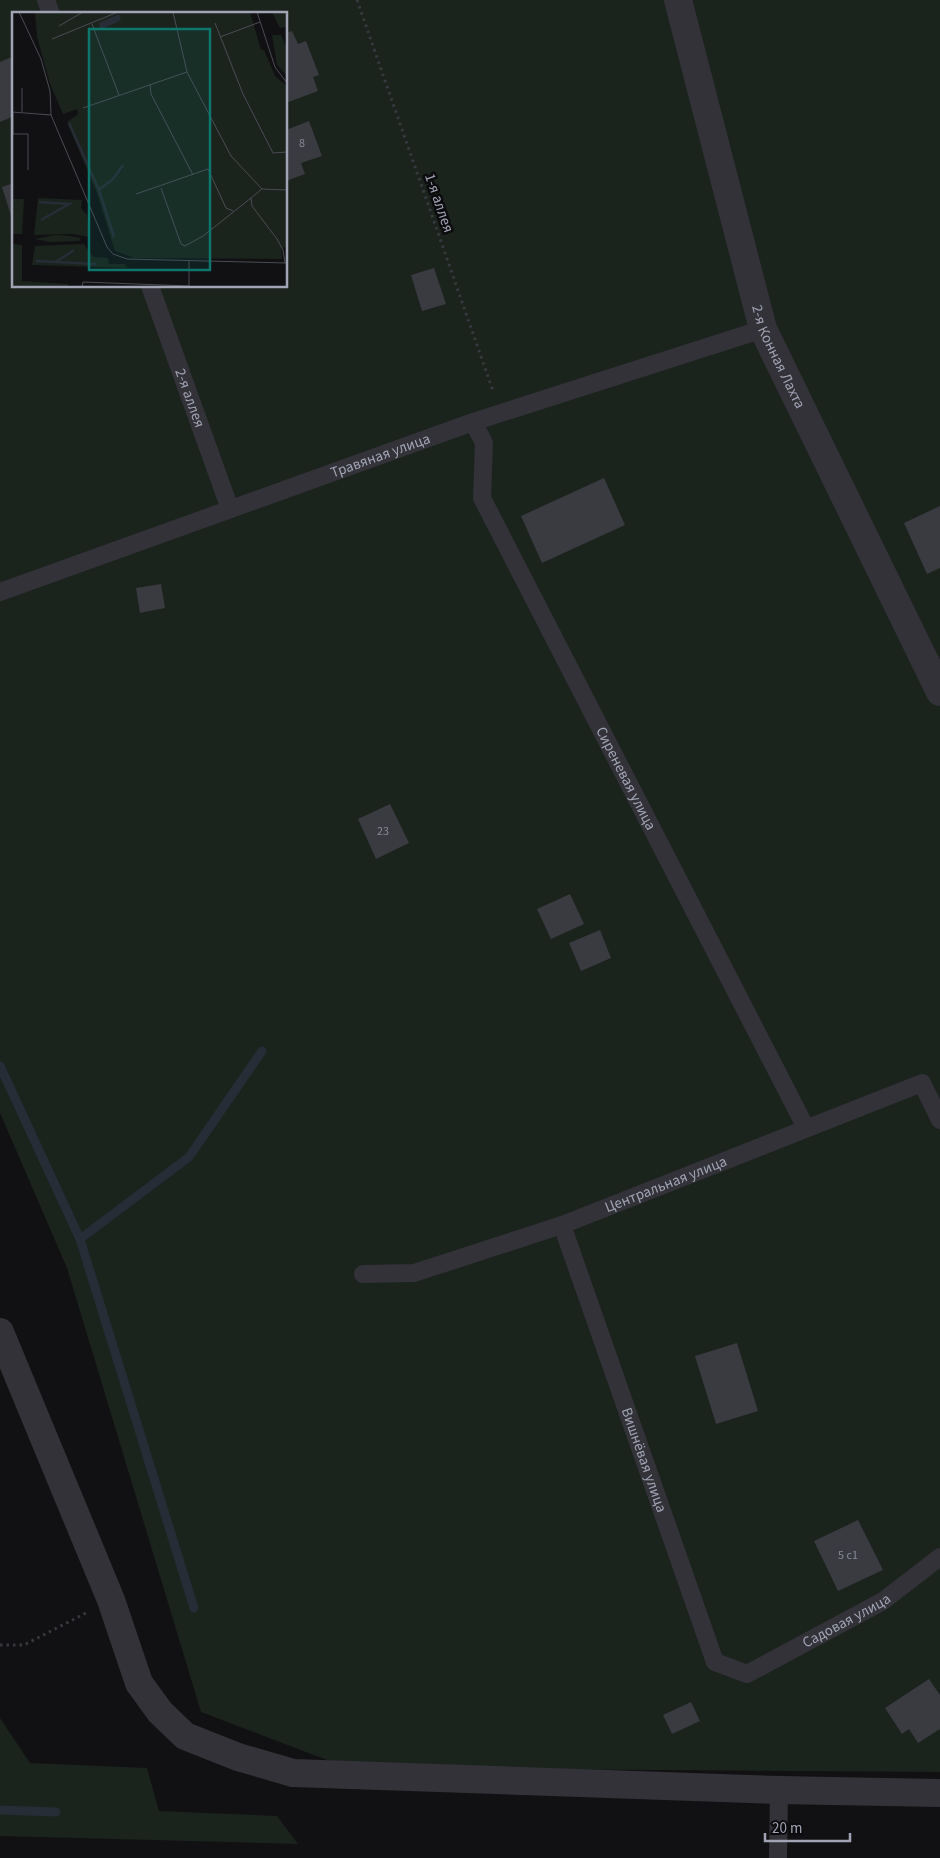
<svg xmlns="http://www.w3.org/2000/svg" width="940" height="1858" viewBox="0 0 940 1858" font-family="'Source Sans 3',sans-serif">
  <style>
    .green { fill: #1b231d; fill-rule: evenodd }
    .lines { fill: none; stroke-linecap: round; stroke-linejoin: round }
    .stream { stroke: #262d37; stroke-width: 9 }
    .building { fill: #3a3b41 }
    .path { stroke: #38393f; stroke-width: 3; stroke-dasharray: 2.5 4; stroke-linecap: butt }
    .lane { stroke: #323238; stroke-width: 18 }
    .street { stroke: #323238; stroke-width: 28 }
    .labels { text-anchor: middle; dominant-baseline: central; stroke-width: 5; stroke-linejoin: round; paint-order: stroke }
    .number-label { font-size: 12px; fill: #878a98 }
    .street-label { font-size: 15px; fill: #a1a4b5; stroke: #0c0c0e }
    .inset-river { fill: none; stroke: #262d37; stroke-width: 2.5 }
    .inset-road { fill: none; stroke: #4b4c54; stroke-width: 1 }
    .view { fill: #0f766e; fill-opacity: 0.15; stroke: #0f766e; stroke-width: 2.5 }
    .inset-edge { fill: none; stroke: #a1a4b5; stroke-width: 2.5 }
  </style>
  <rect width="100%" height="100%" fill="#111113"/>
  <!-- green -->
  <g class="green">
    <path d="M0,0H940V1772L348,1768L201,1712L67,1268L0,1113ZM14,14H286V286H14Z"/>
    <polygon points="0,1718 30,1763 147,1768 159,1811 277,1816 298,1844 0,1836"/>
  </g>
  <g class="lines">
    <!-- stream -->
    <g class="stream">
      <polyline points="0,1066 80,1239 194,1608"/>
      <polyline points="80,1239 189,1157 262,1051"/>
      <polyline points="0,1810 56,1812"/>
    </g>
  </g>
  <!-- building -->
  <g class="building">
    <polygon points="292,31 298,44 306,41 319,75 313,77 318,91 286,103 286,33"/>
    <polygon points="14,56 14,116 0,122 0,62"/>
    <polygon points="309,121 322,156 301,163 305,174 286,181 286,130"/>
    <polygon points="14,183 14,222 13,222 2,187"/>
    <polygon points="434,268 446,304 422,311 411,275"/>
    <polygon points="604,478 625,525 542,563 521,516"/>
    <polygon points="940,506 940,568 927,574 904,523"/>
    <polygon points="161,584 165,608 140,613 136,588"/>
    <polygon points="390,804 409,843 376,859 358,819"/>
    <polygon points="570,894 584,924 551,939 537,909"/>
    <polygon points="600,930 611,958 581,971 569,943"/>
    <polygon points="737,1343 758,1411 716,1424 695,1356"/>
    <polygon points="858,1520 883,1570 838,1591 814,1541"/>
    <polygon points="929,1679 940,1695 940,1729 918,1743 909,1729 902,1734 885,1708"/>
    <polygon points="691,1702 700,1721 672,1734 663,1715"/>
  </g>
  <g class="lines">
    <!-- path -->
    <g class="path">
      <polyline points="357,0 493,391"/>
      <polyline points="0,1645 24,1645 86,1613"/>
    </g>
    <!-- lane -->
    <g class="lane">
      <polyline points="46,0 51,14"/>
      <path id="s1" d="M150,286L230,509"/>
      <path id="s2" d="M473,422L484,443L482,498L806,1128"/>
      <path id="s3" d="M0,592L473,422L763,329"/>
      <path id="s4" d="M562,1225L715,1662L747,1674L883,1601L940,1557"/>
      <path id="s5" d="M363,1274L414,1273L562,1225L922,1083L940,1120"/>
      <polyline points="778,1858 779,1790"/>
    </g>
    <!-- street -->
    <g class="street">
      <path id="s6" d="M678,0L763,329L940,692"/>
      <polyline points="0,1332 111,1600 139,1683 160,1712 185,1736 238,1757 293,1773 779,1790 940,1793"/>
    </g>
  </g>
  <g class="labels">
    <!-- number labels -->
    <g class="number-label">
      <text x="302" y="143">8</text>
      <text x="383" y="831">23</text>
      <text x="848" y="1555">5 с1</text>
    </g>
    <!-- street labels -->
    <g class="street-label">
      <text transform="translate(439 203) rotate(71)">1-я аллея</text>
      <text stroke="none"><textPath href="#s6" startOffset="371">2-я Конная Лахта</textPath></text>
      <text stroke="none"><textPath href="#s1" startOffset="119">2-я аллея</textPath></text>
      <text stroke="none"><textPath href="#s3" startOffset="404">Травяная улица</textPath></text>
      <text stroke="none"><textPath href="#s2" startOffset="394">Сиреневая улица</textPath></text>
      <text stroke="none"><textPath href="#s5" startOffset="318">Центральная улица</textPath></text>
      <text stroke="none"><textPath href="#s4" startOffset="249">Вишнёвая улица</textPath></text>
      <text stroke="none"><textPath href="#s4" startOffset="610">Садовая улица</textPath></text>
    </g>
  </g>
  <!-- overview -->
  <g transform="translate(12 12)">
    <rect width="275" height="275" fill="#111113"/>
    <path d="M23,0H238L249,38H252L263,64L275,74V234L269,237L270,247L122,246L103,239L85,181L55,110L66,102L65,97L51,102L38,72L25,25ZM260,0H275V15L268,16ZM260,23H269L275,37V64L265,53ZM26,186L70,188L69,196L75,203L77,225L60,222L22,223ZM0,187H12L10,222H0ZM43,223L58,224L69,226L67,229L38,230L23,227ZM0,232L10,233V269L56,272V275H0ZM72,232L81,245L96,246L97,252H113L115,256L20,253L23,234Z" fill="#1b231d"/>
    <path d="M107,2L109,7L106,10L88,18L87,11Z" fill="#262d37"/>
    <path class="inset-river" d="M57,111L87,178L102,225M88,177L101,167L111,153M27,190L57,192L29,208M24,249L84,252M44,250L62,238"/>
    <path class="inset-road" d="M7,0L29,47L38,79L39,103L95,235L101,242L115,247L275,251M161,0L175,60L219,144L250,177L275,178M245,0L263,55L275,71M203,11L231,82L261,141L275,140M80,12L107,83M47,14L71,0M208,25L248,10M40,27L106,0M138,72L139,82L181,163M10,76V100M71,96L175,60M0,100L39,103M1,101V122H16V158M149,176L169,232L173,234L191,224L239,186M250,177L239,186L240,194L265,227L271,238L273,251M124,182L196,157L214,196L221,199M70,275L71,270L177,274M177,275V249"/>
    <path class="view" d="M77,17H198V258H77Z"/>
    <rect width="275" height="275" class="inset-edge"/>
  </g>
  <!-- scale -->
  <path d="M765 1833v8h85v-8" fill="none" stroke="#a1a4b5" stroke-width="2.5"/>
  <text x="772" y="1833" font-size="15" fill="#a1a4b5" stroke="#0c0c0e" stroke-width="4" paint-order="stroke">20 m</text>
</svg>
